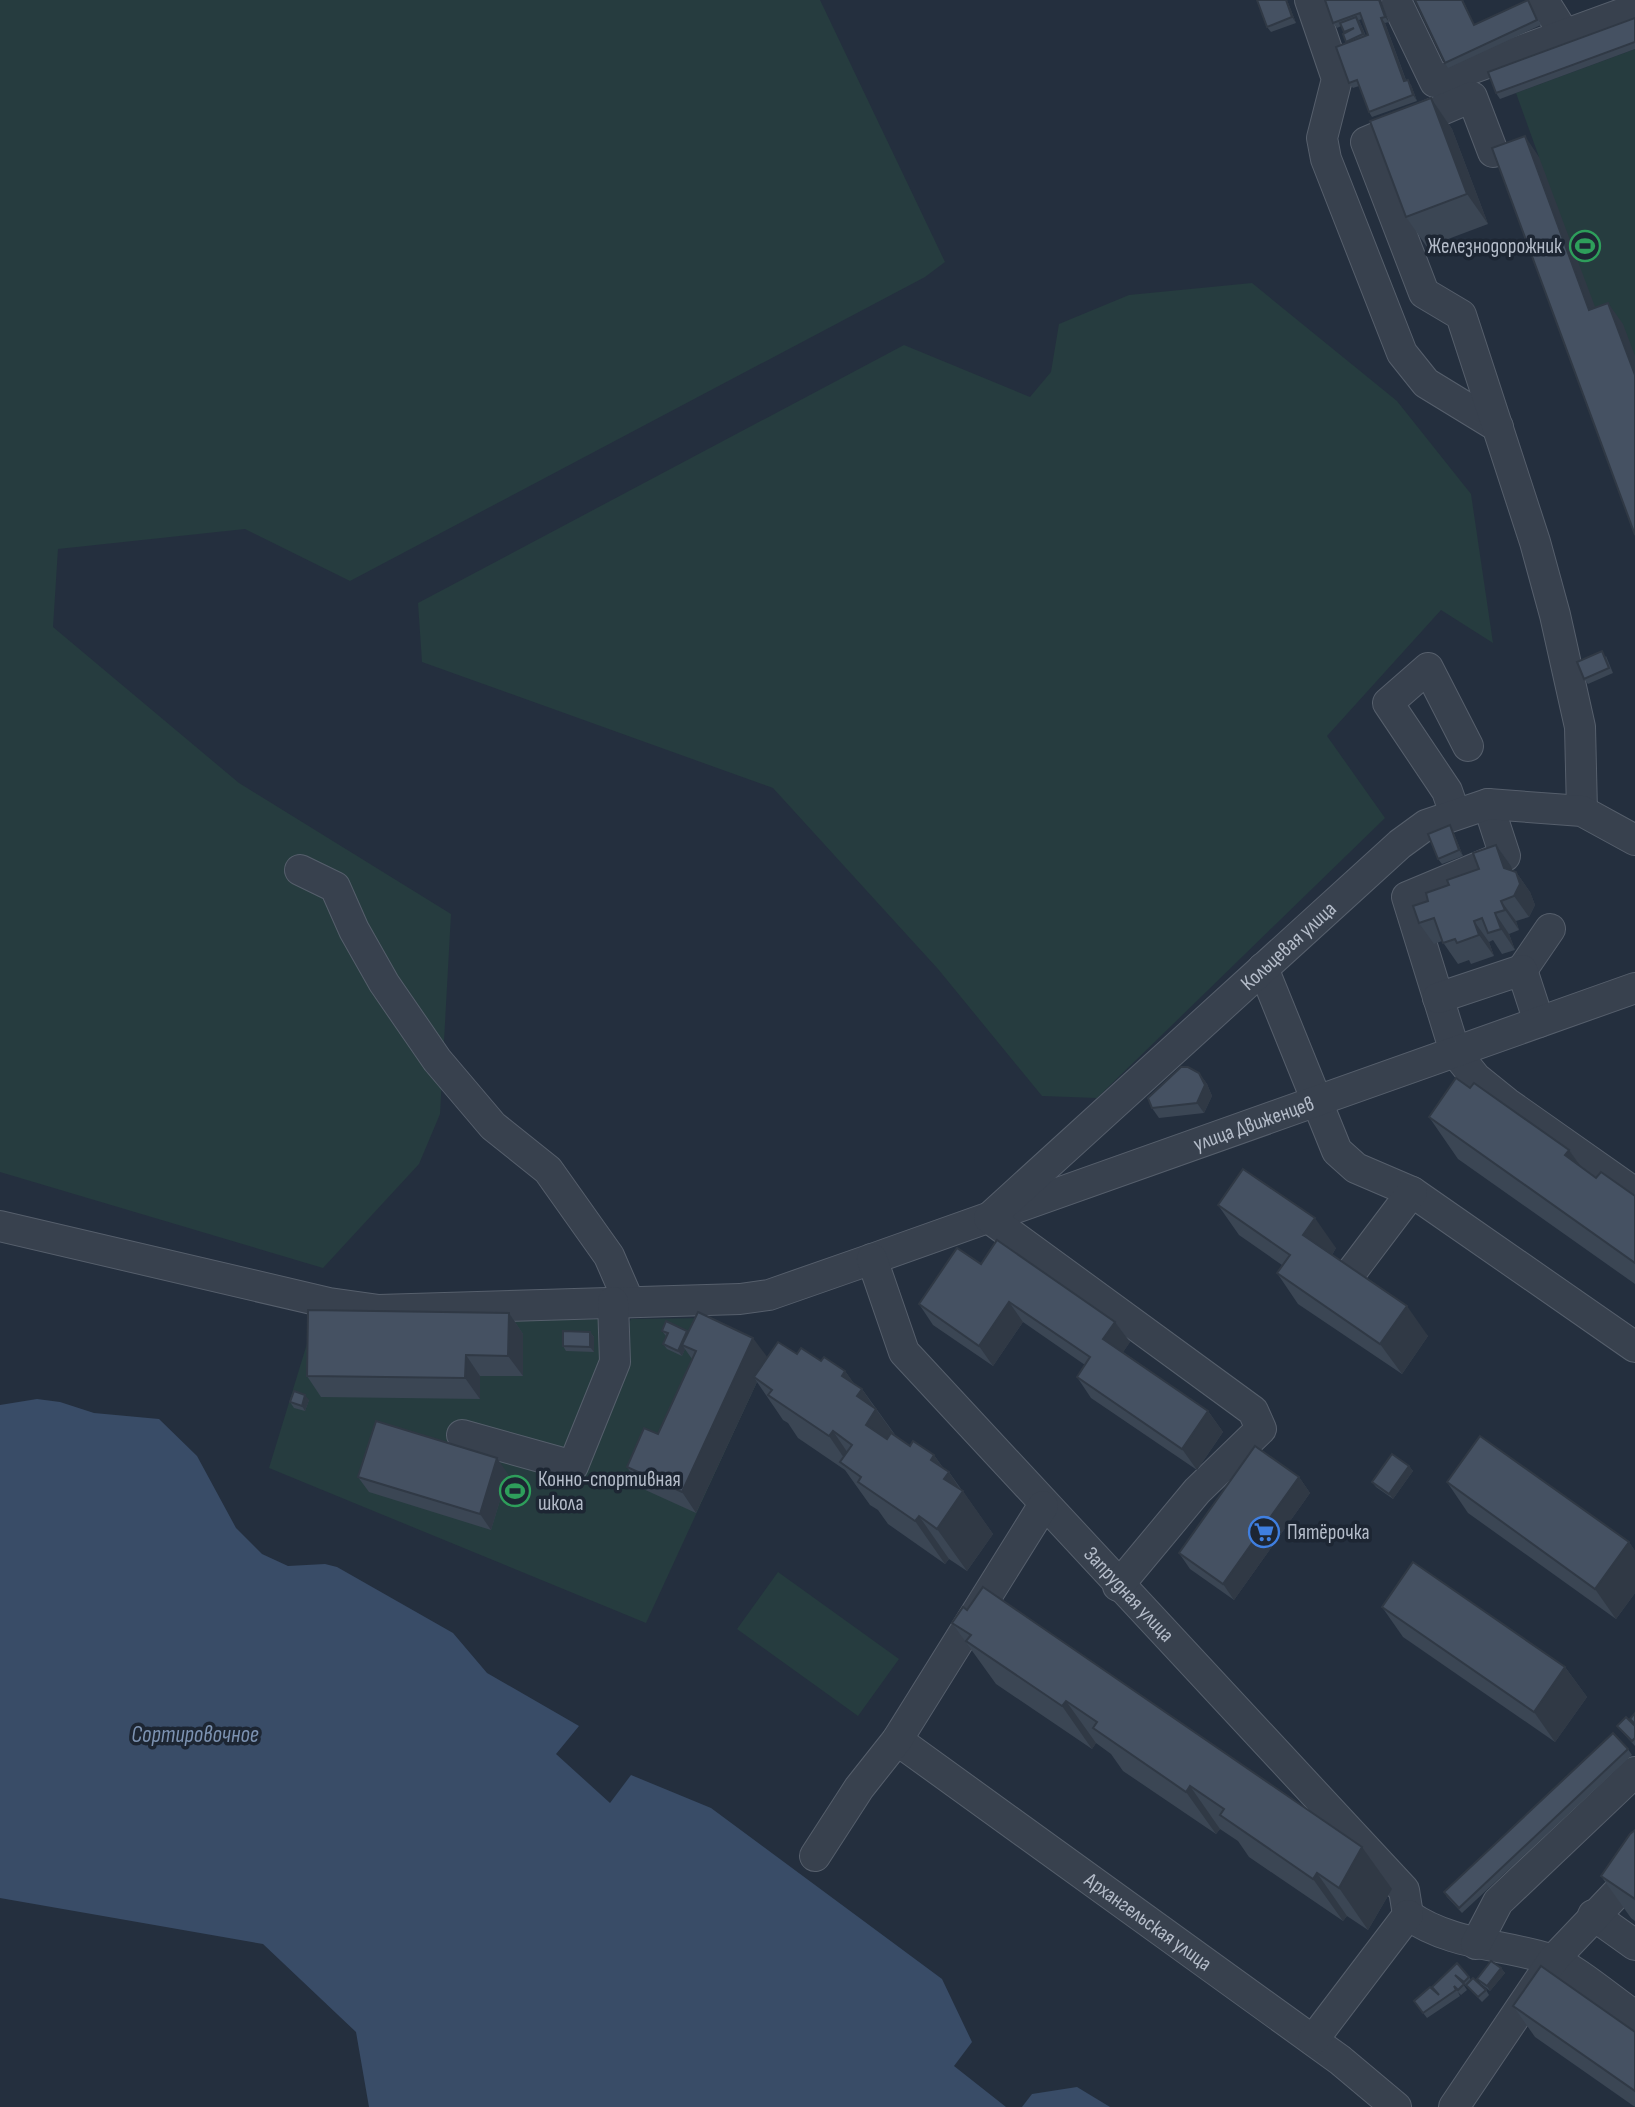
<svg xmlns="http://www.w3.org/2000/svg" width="1635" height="2107" viewBox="0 0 1635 2107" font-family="'Sofia Sans Condensed',sans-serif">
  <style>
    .green { fill: #263c3f }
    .water { fill: #394c67 }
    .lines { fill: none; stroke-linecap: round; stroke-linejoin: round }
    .minor-casing { stroke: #565f6c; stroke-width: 32 }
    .minor { stroke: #38414e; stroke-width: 30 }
    .wall { fill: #3b4654; fill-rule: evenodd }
    .shaded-wall { fill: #303945 }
    .building { fill: #455162; stroke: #303945; stroke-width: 2 }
    .labels { text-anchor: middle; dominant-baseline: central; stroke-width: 7; stroke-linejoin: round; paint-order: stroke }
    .poi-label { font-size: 21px; fill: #b4bcc9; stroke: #1d2633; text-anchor: start }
    .street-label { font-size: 21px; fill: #b4bcc9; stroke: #1d2633 }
    .water-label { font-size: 23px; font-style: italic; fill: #7c92b1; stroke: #1d2633 }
  </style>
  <rect width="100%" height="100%" fill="#242f3e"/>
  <!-- green -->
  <g class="green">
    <polygon points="0,0 820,0 945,262 925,277 350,581 245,529 58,549 53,627 239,783 451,914 440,1114 419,1164 323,1268 0,1172"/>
    <polygon points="1635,49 1635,517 1506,169 1539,157 1516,93"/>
    <polygon points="1252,283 1397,401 1471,494 1493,643 1441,610 1327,736 1385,818 1097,1098 1042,1096 938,969 773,788 422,662 418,603 904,345 1030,397 1051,372 1059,324 1129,295"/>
    <polygon points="712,1318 712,1333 768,1358 646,1623 269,1468 313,1324 600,1319 623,1336 631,1319"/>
    <polygon points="778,1572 899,1659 858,1716 737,1629"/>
  </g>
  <!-- water -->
  <g class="water">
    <polygon points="37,1399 60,1402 94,1413 159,1419 197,1456 236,1528 262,1554 288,1566 325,1564 337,1567 453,1633 487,1673 579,1726 556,1754 610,1803 631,1775 711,1808 942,1979 972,2042 954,2066 1006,2107 369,2107 356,2032 263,1944 0,1898 0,1405"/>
    <polygon points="1077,2087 1110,2107 1022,2107 1032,2094"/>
  </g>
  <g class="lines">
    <!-- minor casing -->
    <g class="minor-casing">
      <g id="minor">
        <polyline points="1310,0 1337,79 1322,138 1326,159 1402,353 1426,383 1498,427"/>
        <polyline points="1543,0 1565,35"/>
        <polyline points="1397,3 1435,82 1635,9"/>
        <polyline points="1493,152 1472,97 1366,142 1424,293 1461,315 1535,542 1555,615 1580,727 1582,811"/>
        <polyline points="1488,804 1505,856 1407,897 1455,1052 1476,1078 1507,1103 1635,1193"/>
        <polyline points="1455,814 1447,791 1388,703 1428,668 1468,746"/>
        <polyline points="300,870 335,887 354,930 384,983 437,1060 493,1126 548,1170 609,1256 629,1302"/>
        <polyline points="1263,968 1337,1151 1356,1168 1412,1192 1635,1347"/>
        <polyline points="1522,970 1550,929"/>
        <polyline points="1438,998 1522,970 1539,1022"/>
        <path id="s1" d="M0,1226L329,1303L379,1310L740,1299L769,1295L872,1259L1635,988"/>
        <path id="s2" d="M872,1259L904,1352L1404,1890L1408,1915"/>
        <polyline points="1353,1270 1412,1192"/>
        <polyline points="462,1435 573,1466 615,1362 613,1302"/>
        <path id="s3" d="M1118,1586L1197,1491L1261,1429L1253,1411L989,1218L1400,844L1426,825L1488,804L1582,811L1635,840"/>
        <path id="s4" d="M897,1740L1340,2060L1396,2107"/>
        <polyline points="815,1856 859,1788 897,1740 1043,1506"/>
        <path d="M1408,1915C1450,1945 1502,1944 1550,1959C1572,1966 1614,2002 1635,2016"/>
        <polyline points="1593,1915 1635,1945"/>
        <polyline points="1476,1944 1498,1902 1635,1772"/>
        <polyline points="1313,2040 1408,1915"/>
        <polyline points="1454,2107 1553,1960 1635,1874"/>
      </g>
    </g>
    <!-- minor -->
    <use href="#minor" class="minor"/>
  </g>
  <!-- wall -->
  <g class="wall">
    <polygon points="1287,0 1296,23 1271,32 1267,27"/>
    <path d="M1325,0H1381L1389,22L1385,23L1406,80L1411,85L1417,101L1372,117L1369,112L1359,86L1353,88L1349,83L1347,43L1344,33L1341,26L1337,28L1333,23ZM1362,19L1368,35L1366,36L1359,20Z"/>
    <polygon points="1463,0 1474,25 1528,0 1541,25 1448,68 1445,63"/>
    <polygon points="1635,18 1635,49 1500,99 1496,93"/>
    <polygon points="1431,98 1452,129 1488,224 1427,247 1406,217"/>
    <polygon points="1606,656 1613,673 1588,684 1584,679"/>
    <polygon points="1450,825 1453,831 1463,856 1442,864 1438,859"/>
    <polygon points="1496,845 1511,866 1512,871 1516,872 1530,892 1535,905 1529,917 1516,921 1519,930 1509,934 1515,950 1502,954 1493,940 1489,942 1494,956 1471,964 1469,960 1458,964 1442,941 1434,944 1419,923 1428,901 1449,885 1479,869"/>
    <polygon points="1199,1073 1207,1084 1212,1096 1204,1113 1159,1118 1152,1108"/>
    <polygon points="1429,1117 1569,1150 1581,1167 1596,1178 1635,1196 1635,1284 1458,1159"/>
    <polygon points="1218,1205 1336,1248 1332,1255 1428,1336 1402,1374 1298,1304 1277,1273 1282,1265 1239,1235"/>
    <polygon points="981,1264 1115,1322 1130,1342 1123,1352 1208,1411 1223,1432 1197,1470 1091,1398 1077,1377 1085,1365 1023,1322 993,1366 933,1325 919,1304"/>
    <polygon points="509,1313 523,1334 523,1376 480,1376 480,1399 321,1397 307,1376"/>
    <polygon points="662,1331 688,1333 767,1358 797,1354 821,1361 845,1371 855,1385 862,1389 896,1436 910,1446 934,1455 944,1469 949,1472 993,1534 967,1571 949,1559 945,1564 888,1524 878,1510 870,1505 845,1470 798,1438 788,1423 783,1420 757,1382 696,1513 641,1488 627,1467 658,1434 692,1359 685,1349 682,1356 667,1349 663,1344 666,1336"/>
    <polygon points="590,1332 594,1337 594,1352 566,1351 563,1346"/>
    <polygon points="309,1400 305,1411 294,1408 290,1402"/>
    <polygon points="1409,1466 1413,1471 1393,1499 1376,1487 1372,1482"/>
    <polygon points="508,1474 491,1530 369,1492 358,1477"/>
    <polygon points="1299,1477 1310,1493 1234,1600 1190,1569 1179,1553"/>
    <polygon points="1447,1482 1629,1542 1635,1551 1635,1593 1616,1619 1468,1513"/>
    <polygon points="1382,1607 1565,1667 1587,1697 1555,1742 1403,1637"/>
    <polygon points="952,1623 1392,1889 1368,1930 1347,1916 1343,1921 1249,1857 1238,1841 1220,1829 1216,1834 1123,1771 1111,1754 1096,1743 1092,1749 996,1684"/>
    <polygon points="1617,1726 1635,1726 1635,1746 1621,1731"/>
    <polygon points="1628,1749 1632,1755 1462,1913 1447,1897 1444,1892"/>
    <polygon points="1635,1830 1635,1921 1631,1918 1601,1876"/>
    <polygon points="1501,1968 1505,1973 1490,1991 1481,1984 1477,1979"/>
    <polygon points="1469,1977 1471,1980 1486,1990 1489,1995 1482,2002 1468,1987 1467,1987 1463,1984 1467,1990 1461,1995 1458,1992 1460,1996 1427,2018 1414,2001 1436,1993 1432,1987"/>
    <polygon points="1513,2006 1635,2032 1635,2107 1535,2037"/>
  </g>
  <!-- shaded-wall -->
  <g class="shaded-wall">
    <polygon points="1286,0 1287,0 1296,23 1292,17"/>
    <polygon points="1379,0 1381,0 1389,22 1385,17"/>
    <polygon points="1356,17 1360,22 1367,40 1363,34"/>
    <polygon points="1381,18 1385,23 1408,86 1404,81"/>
    <polygon points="1408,80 1411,85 1417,101 1413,95"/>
    <polygon points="1431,98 1452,129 1488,224 1467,194"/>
    <polygon points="1525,136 1539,157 1604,331 1589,310"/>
    <polygon points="1608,303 1623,324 1635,356 1635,375"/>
    <polygon points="1450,825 1453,831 1463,856 1459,850"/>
    <polygon points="1496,845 1511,866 1518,888 1516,872 1530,892 1535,905 1529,917 1514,896"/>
    <polygon points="1501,901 1516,921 1519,930 1505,910"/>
    <polygon points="1495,913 1509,934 1515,950 1501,929"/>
    <polygon points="1474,921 1489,942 1494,956 1479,935"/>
    <polygon points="1199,1073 1207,1084 1212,1096 1204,1113 1197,1103"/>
    <polygon points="1569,1150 1599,1192 1565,1155"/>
    <polygon points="1315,1218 1336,1248 1325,1266 1303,1235"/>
    <polygon points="1009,1302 1023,1322 993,1366 979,1346"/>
    <polygon points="1407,1306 1428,1336 1402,1374 1380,1344"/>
    <polygon points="509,1313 523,1334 523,1376 508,1356"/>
    <polygon points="1115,1322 1130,1342 1118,1360 1103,1339"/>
    <polygon points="687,1331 691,1337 682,1345 685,1349 682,1356 678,1351"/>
    <polygon points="590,1332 594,1337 594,1352 590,1347"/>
    <polygon points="753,1338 768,1358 754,1377 757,1382 696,1513 682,1492"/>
    <polygon points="466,1355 480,1376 480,1399 465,1378"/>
    <polygon points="845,1371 860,1392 862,1389 876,1410 876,1409 906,1451 866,1425 842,1376"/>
    <polygon points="305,1395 309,1400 305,1411 302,1406"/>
    <polygon points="1208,1411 1223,1432 1197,1470 1182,1449"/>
    <polygon points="833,1431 862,1474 853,1471 829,1436"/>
    <polygon points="934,1455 947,1474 949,1472 962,1492 963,1491 993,1534 967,1571 937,1529 931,1460"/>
    <polygon points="497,1458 508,1474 491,1530 480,1514"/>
    <polygon points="1409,1466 1413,1471 1393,1499 1389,1494"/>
    <polygon points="1299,1477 1310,1493 1234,1600 1223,1584"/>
    <polygon points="919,1516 949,1559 945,1564 915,1521"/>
    <polygon points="1629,1542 1635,1551 1635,1593 1616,1619 1595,1589"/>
    <polygon points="1565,1667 1587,1697 1555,1742 1534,1712"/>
    <polygon points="1066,1701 1096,1743 1092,1749 1062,1706"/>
    <polygon points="1190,1786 1220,1829 1216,1834 1186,1792"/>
    <polygon points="1362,1847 1392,1889 1368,1930 1339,1888"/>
    <polygon points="1317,1873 1347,1916 1343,1921 1313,1879"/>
    <polygon points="1501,1968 1505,1973 1490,1991 1487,1986"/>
  </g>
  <!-- building -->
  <g class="building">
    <polygon points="1257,0 1286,0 1292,17 1267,27"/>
    <polygon points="1325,0 1379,0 1385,17 1381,18 1404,81 1408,80 1413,95 1369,112 1357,80 1349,83 1336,47 1368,35 1360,13 1333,23"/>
    <polygon points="1415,0 1462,0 1474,25 1528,0 1537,20 1445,63"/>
    <polygon points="1356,17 1363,34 1346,42 1343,34 1354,28 1344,32 1340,23"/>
    <polygon points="1635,18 1635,42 1496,93 1488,72"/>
    <polygon points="1431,98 1467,194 1406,217 1370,121"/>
    <polygon points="1525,136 1589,310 1608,303 1635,375 1635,535 1492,148"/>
    <polygon points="1602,651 1609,668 1584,679 1577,662"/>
    <polygon points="1450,825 1459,850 1438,859 1428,834"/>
    <polygon points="1496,845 1504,868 1516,872 1520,884 1514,896 1501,901 1505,910 1495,913 1501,929 1488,933 1482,918 1474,921 1479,935 1457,943 1455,939 1443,943 1434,918 1419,923 1413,906 1428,901 1426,893 1449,885 1447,880 1479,869 1473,853"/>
    <polygon points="1181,1067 1188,1067 1199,1073 1205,1085 1197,1103 1152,1108 1148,1098"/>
    <polygon points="1456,1078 1470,1088 1474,1083 1569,1150 1565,1155 1596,1178 1601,1172 1635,1196 1635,1263 1429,1117"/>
    <polygon points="1243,1169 1315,1218 1303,1235 1407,1306 1380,1344 1277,1273 1290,1255 1218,1205"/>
    <polygon points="997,1240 1115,1322 1103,1339 1208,1411 1182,1449 1077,1377 1090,1357 1009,1302 979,1346 919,1304 957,1248 981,1264"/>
    <polygon points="308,1310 509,1313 508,1356 466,1355 465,1378 307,1376"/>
    <polygon points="698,1312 753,1338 682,1492 627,1467 644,1428 658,1434 696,1351 682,1345"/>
    <polygon points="666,1321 687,1331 678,1351 663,1344 668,1333 662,1331"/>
    <polygon points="563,1331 590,1332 590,1347 563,1346"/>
    <polygon points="778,1342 797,1354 801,1348 821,1361 824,1357 845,1371 842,1376 862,1389 857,1396 876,1409 866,1425 887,1439 891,1433 910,1446 913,1441 934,1455 931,1460 949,1472 944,1479 963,1491 937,1529 919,1516 915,1521 858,1482 861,1477 840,1462 852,1445 833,1431 829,1436 768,1395 772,1390 754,1377"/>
    <polygon points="294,1391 305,1395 302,1406 290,1402"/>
    <polygon points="376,1421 497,1458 480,1514 358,1477"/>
    <polygon points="1480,1436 1629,1542 1595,1589 1447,1482"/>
    <polygon points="1255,1446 1299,1477 1223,1584 1179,1553"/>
    <polygon points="1392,1454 1409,1466 1389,1494 1372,1482"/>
    <polygon points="1413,1562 1565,1667 1534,1712 1382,1607"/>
    <polygon points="983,1587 1362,1847 1339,1888 1317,1873 1313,1879 1220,1815 1224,1809 1190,1786 1186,1792 1093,1728 1097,1722 1066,1701 1062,1706 966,1641 971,1635 952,1623 963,1607 967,1610"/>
    <polygon points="1635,1713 1635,1724 1630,1719"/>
    <polygon points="1626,1717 1635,1726 1635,1738 1632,1741 1617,1726"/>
    <polygon points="1613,1733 1628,1749 1459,1908 1444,1892"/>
    <polygon points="1635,1830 1635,1899 1601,1876 1630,1834"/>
    <polygon points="1491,1961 1501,1968 1487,1986 1477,1979"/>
    <polygon points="1457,1963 1469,1977 1464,1982 1455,1975 1464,1984 1458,1990 1454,1986 1456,1990 1423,2013 1414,2001 1430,1987 1439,1995 1432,1987"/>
    <polygon points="1541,1966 1635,2032 1635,2091 1513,2006"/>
    <polygon points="1473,1978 1486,1990 1478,1997 1466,1985"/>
  </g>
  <!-- icons -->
  <defs>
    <g id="stadium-ring" transform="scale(1.575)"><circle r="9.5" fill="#1d2633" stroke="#2e9e5b" stroke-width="1.5"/><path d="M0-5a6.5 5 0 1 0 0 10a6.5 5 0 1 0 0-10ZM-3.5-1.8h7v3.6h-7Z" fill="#2e9e5b"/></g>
    <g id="supermarket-ring" transform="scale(1.575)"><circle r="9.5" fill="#1d2633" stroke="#3f7fe0" stroke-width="1.5"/><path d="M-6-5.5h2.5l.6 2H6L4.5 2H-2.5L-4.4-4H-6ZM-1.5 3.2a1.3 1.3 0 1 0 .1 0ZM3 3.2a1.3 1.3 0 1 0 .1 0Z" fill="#3f7fe0"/></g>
  </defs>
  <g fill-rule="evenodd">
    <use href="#stadium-ring" x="1585" y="246"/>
    <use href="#stadium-ring" x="515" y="1491"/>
    <use href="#supermarket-ring" x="1264" y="1532"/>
  </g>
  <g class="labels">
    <!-- poi labels -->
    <g class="poi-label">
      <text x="1562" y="246" text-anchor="end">Железнодорожник</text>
      <text x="538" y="1479">Конно-спортивная<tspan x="538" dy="24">школа</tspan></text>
      <text x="1287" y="1532">Пятёрочка</text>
    </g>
    <!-- street labels -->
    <g class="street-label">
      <text stroke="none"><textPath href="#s3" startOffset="964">Кольцевая улица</textPath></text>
      <text stroke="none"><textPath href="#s1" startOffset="1293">улица Движенцев</textPath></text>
      <text stroke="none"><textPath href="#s2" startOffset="429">Запрудная улица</textPath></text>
      <text stroke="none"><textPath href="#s4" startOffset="310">Архангельская улица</textPath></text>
    </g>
    <!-- water labels -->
    <g class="water-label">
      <text x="195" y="1735">Сортировочное</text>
    </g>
  </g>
</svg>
